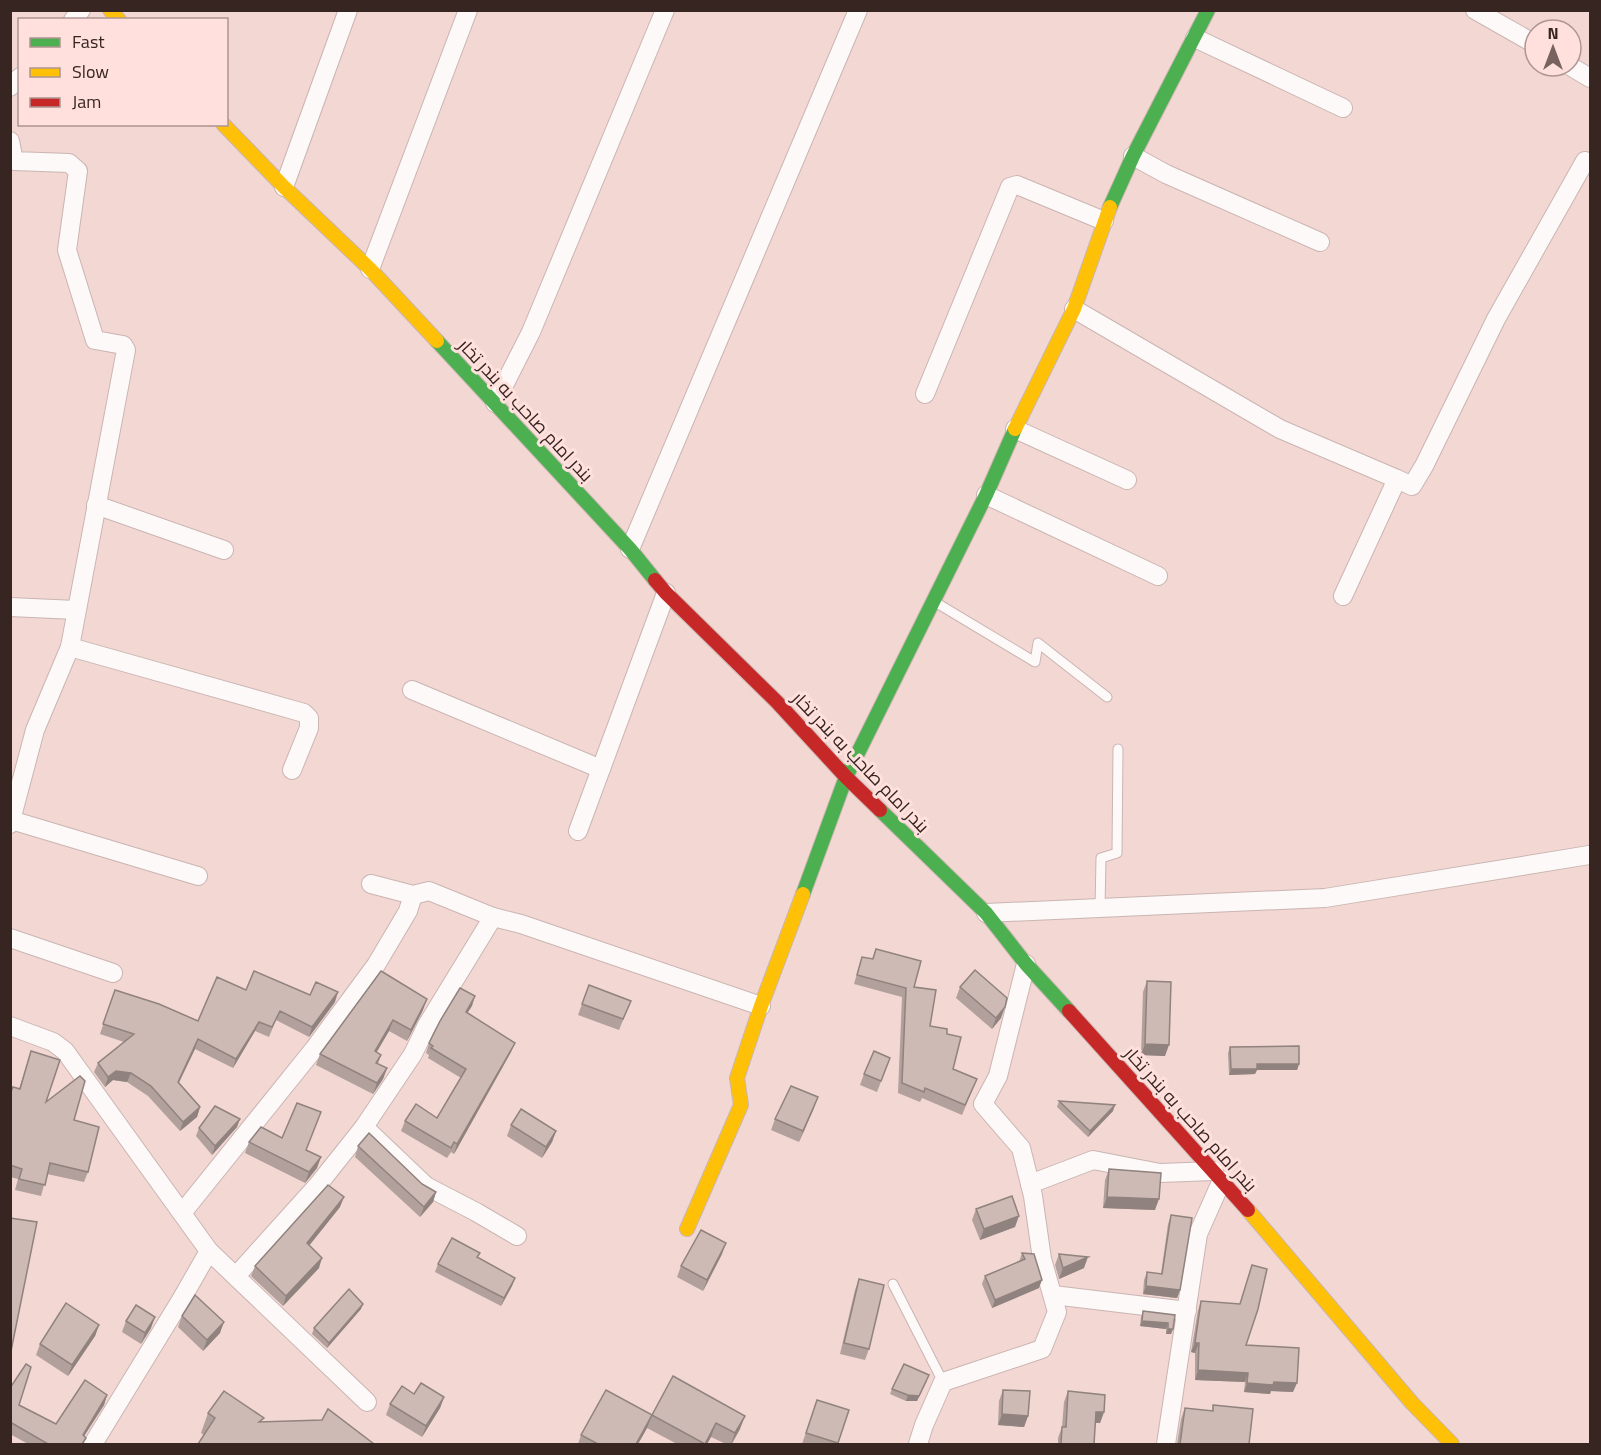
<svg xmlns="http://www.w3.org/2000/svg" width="1601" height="1455" viewBox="0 0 1601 1455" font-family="'Titillium Web',Cairo,sans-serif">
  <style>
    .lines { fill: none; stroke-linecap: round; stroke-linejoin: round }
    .lane-casing { stroke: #cab5b2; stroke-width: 11 }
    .street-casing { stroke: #cab5b2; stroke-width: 20 }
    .fast-casing { stroke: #cab5b2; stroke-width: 16 }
    .slow-casing { stroke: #cab5b2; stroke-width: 16 }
    .jam-casing { stroke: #cab5b2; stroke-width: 16 }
    .lane { stroke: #fdf9f8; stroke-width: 9 }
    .street { stroke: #fdf9f8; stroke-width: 18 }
    .fast { stroke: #4caf50; stroke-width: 14 }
    .slow { stroke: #ffc107; stroke-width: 14 }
    .jam { stroke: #c62828; stroke-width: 14 }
    .wall { fill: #b1a09b }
    .shaded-wall { fill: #90827e }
    .building { fill: #cebab4; stroke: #90827e; stroke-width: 1.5 }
    .labels { text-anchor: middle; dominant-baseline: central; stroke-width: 6; stroke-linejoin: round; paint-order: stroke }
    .street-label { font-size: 18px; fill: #372522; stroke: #ffe0dc }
  </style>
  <rect width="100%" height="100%" fill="#f2d7d3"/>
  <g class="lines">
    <!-- lane casing -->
    <g class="lane-casing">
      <g id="lane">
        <polyline points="935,602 1035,662 1038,643 1107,697"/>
        <polyline points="1100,908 1101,858 1117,853 1118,749"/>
        <polyline points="893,1284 943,1382"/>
      </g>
    </g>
    <!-- street casing -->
    <g class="street-casing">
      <g id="street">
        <polyline points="1475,10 1535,44"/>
        <polyline points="73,20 81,10"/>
        <polyline points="1195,38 1343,108"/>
        <polyline points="1570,66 1590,78"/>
        <polyline points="10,87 20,77"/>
        <polyline points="10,141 14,161 69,163 78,171 67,250 95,340 123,345 126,350 70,647 35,730 10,824"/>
        <polyline points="1133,156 1166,174 1320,242"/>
        <polyline points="284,187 348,10"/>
        <polyline points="370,269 468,10"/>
        <polyline points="1074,309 1280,429 1397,479 1343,596"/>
        <polyline points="925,394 1010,187 1017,185 1104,221"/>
        <polyline points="495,403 531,332 665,10"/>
        <polyline points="1015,429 1127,480"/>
        <polyline points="1397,479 1412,486 1424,466 1496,319 1585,161"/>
        <polyline points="986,495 1158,576"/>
        <polyline points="96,505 224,550"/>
        <polyline points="630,549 858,10"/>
        <polyline points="10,607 76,610"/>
        <polyline points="70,647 304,713 309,718 309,728 292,770"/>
        <polyline points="412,690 601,769"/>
        <polyline points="11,820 198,876"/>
        <polyline points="578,831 666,593"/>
        <polyline points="371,884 413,895 429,891 493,917 521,924 761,1006"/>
        <polyline points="986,913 1325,898 1589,855"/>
        <polyline points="10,938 113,973"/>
        <polyline points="10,1026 53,1042 65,1051 209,1251 367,1402"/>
        <polyline points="364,1127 426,1186 476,1212 517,1236"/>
        <polyline points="1030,1184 1093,1160 1160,1173 1214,1171"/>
        <polyline points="182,1213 314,1049 376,965 408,911 413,895"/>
        <polyline points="236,1276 317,1186 364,1127 413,1054 427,1025 493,917"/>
        <polyline points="1053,1295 1187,1311"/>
        <polyline points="93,1444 181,1300 209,1251"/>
        <polyline points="918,1444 924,1425 943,1382 1042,1349 1057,1312 1042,1259 1033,1196 1021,1148 983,1104 998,1076 1026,964"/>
        <polyline points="1166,1444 1198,1234 1222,1180"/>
      </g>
    </g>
    <!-- fast casing -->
    <g class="fast-casing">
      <g id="fast">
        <polyline points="1110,207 1133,156 1208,10"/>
        <polyline points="437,341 630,549 655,580"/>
        <polyline points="880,810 986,913 1026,964 1069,1011"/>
        <polyline points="803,894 846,777 986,495 1015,429"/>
      </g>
    </g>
    <!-- slow casing -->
    <g class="slow-casing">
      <g id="slow">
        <polyline points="110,10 119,20"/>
        <polyline points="223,124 284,187 370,269 437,341"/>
        <polyline points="1015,429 1074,309 1110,207"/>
        <polyline points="1248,1210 1412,1403 1452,1444"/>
        <polyline points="687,1229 741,1105 737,1078 761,1006 803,894"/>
      </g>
    </g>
    <!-- jam casing -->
    <g class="jam-casing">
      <g id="jam">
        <polyline points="655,580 666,593 777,702 846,777 880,810"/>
        <polyline points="1069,1011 1248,1210"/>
      </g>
    </g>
    <!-- lane -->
    <use href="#lane" class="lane"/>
    <!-- street -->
    <use href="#street" class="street"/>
    <!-- fast -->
    <use href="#fast" class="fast"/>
    <!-- slow -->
    <use href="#slow" class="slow"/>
    <!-- jam -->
    <use href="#jam" class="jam"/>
  </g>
  <!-- wall -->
  <g class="wall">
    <polygon points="876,949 914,987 930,1026 947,1034 953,1069 977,1079 962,1115 922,1098 920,1102 898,1093 902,997 854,984 862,957 872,959"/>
    <polygon points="381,971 423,1010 407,1041 389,1031 376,1052 381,1055 378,1064 387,1068 383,1079 373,1094 316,1065 320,1054"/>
    <polygon points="1147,981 1165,1056 1141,1055 1143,992"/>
    <polygon points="589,985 631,1001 619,1030 578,1015"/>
    <polygon points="960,987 1001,1018 992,1029 956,998"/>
    <polygon points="115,990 198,1021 246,990 310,995 335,1002 309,1037 276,1020 269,1037 255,1031 233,1068 195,1049 179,1083 200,1107 197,1117 180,1131 148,1096 127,1082 113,1080 105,1087 94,1072 98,1063 124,1042 100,1034"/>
    <polygon points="472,1006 467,1013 511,1052 454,1154 451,1152 447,1158 401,1131 405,1121 437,1118 461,1078 428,1058 429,1055 426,1053 429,1043"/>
    <polygon points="1230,1047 1299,1064 1297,1070 1257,1070 1255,1074 1229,1075 1228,1053"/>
    <polygon points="31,1051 46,1102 74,1120 88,1172 84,1182 47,1174 41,1196 15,1190 18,1179 10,1177 10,1093 19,1089"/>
    <polygon points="890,1058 877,1092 860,1085 864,1074"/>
    <polygon points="1059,1101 1113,1111 1088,1137 1057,1107"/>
    <polygon points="814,1108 799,1142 771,1130 775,1119"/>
    <polygon points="511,1125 556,1131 552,1142 542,1158 507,1136"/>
    <polygon points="237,1127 212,1155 196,1136 199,1128"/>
    <polygon points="249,1142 307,1150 317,1168 305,1183 245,1153"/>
    <polygon points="358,1146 436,1192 433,1202 420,1217 355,1157"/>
    <polygon points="1109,1169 1155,1210 1103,1208 1105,1180"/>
    <polygon points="340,1207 309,1246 319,1268 283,1306 251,1276 255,1266"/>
    <polygon points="976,1209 1015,1227 980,1240 972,1220"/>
    <polygon points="1171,1215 1180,1290 1177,1298 1143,1294 1144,1280 1147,1272 1161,1274 1168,1224"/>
    <polygon points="1022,1253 1039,1288 992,1308 982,1284 985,1276 1019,1262"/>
    <polygon points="722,1254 703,1291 677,1277 681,1266"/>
    <polygon points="1059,1254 1084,1268 1059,1279 1055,1265"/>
    <polygon points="438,1264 515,1278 512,1286 501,1306 435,1272"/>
    <polygon points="859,1279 869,1349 865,1360 840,1354 855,1290"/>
    <polygon points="1201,1301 1246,1345 1293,1392 1271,1391 1270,1394 1244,1392 1245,1382 1195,1380 1195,1353 1191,1352 1198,1310"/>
    <polygon points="361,1309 327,1348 312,1334 314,1328"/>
    <polygon points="1143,1311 1175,1315 1173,1329 1171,1334 1166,1334 1166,1329 1140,1326 1141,1317"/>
    <polygon points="182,1316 220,1333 203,1351 178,1327"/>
    <polygon points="126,1321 151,1328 141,1344 122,1332"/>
    <polygon points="99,1325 95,1336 68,1376 36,1355 40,1344"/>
    <polygon points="673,1376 740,1429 732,1444 726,1444 711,1437 707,1444 677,1444 647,1428 638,1444 578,1444 581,1435 652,1415"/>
    <polygon points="927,1381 917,1401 906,1401 890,1394 892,1389"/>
    <polygon points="10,1388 19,1405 56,1424 107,1395 104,1405 84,1436 84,1444 28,1444 10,1434"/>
    <polygon points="1003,1390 1028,1416 1024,1427 998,1425 999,1401"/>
    <polygon points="1068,1391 1104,1412 1100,1423 1095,1423 1094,1444 1058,1444 1058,1438 1062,1427 1064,1402"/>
    <polygon points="414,1394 444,1397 440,1408 422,1437 386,1415 390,1404"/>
    <polygon points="817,1400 849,1410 837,1444 802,1444"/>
    <polygon points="1213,1405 1249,1444 1177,1444 1181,1419 1185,1408 1212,1411"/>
    <polygon points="208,1413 262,1422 204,1435 201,1433"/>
  </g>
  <!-- shaded-wall -->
  <g class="shaded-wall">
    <polygon points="338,992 335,1002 309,1037 312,1027"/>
    <polygon points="475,996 472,1006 462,1021 466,1012"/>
    <polygon points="427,999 423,1010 407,1041 411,1030"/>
    <polygon points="1005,1007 1001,1018 992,1029 996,1018"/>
    <polygon points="393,1020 389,1031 371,1062 375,1051"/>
    <polygon points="259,1022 255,1031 233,1068 236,1059"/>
    <polygon points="198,1039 195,1049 174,1092 178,1082"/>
    <polygon points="515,1043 511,1052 454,1154 457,1144"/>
    <polygon points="1145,1044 1169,1045 1165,1056 1141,1055"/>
    <polygon points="1257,1064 1299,1064 1297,1070 1257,1070 1255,1074 1229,1075 1231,1069"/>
    <polygon points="387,1068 383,1079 373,1094 377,1083"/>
    <polygon points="116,1071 131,1073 127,1082 113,1080 105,1087 108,1077"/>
    <polygon points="818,1097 814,1108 799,1142 803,1131"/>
    <polygon points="1115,1105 1113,1111 1088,1137 1090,1131"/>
    <polygon points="200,1107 197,1117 180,1131 183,1122"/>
    <polygon points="240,1119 237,1127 212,1155 215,1146"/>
    <polygon points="556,1131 552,1142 542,1158 546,1147"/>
    <polygon points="321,1157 317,1168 305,1183 309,1172"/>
    <polygon points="436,1192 433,1202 420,1217 424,1207"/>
    <polygon points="344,1197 340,1207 303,1253 307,1243"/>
    <polygon points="1107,1197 1159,1199 1155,1210 1103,1208"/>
    <polygon points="1019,1216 1015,1227 980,1240 984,1229"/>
    <polygon points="726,1243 722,1254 703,1291 707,1280"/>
    <polygon points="1088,1257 1084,1268 1059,1279 1063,1268"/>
    <polygon points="322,1258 319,1268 283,1306 286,1296"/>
    <polygon points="515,1278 512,1286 501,1306 504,1298"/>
    <polygon points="1042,1280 1039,1288 992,1308 995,1300"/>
    <polygon points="1146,1286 1180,1290 1177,1298 1143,1294"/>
    <polygon points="363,1304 361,1309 327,1348 329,1343"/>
    <polygon points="155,1317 151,1328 141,1344 145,1333"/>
    <polygon points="1142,1321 1168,1323 1166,1329 1140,1326"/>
    <polygon points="224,1322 220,1333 203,1351 207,1340"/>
    <polygon points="99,1325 95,1336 68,1376 72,1365"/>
    <polygon points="1168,1329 1173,1329 1171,1334 1166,1334"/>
    <polygon points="1195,1343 1199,1343 1195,1353 1191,1352"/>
    <polygon points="1198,1370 1248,1373 1245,1382 1195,1380"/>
    <polygon points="929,1375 917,1401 906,1401 908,1395"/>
    <polygon points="1274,1382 1297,1383 1293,1392 1271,1391 1270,1394 1244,1392 1247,1383"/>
    <polygon points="107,1395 104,1405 79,1444 83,1435"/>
    <polygon points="444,1397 440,1408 422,1437 426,1426"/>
    <polygon points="1096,1412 1104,1412 1100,1423 1092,1423"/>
    <polygon points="1002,1414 1028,1416 1024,1427 998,1425"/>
    <polygon points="652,1415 647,1428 638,1444 636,1444"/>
    <polygon points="745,1416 740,1429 731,1444 735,1433"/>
    <polygon points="716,1423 711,1437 707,1444 705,1444"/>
  </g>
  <!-- building -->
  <g class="building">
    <polygon points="876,949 921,961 914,987 936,990 930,1026 947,1029 947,1034 961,1037 953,1069 977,1079 965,1105 925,1088 924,1092 902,1083 906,988 857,975 862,957 873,959"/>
    <polygon points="975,970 1007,998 1005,1007 996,1018 960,987"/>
    <polygon points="254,971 310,995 316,982 338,992 312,1027 280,1011 272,1027 259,1022 236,1059 198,1039 178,1082 200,1107 183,1122 151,1086 131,1073 116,1071 108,1077 98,1063 134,1034 103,1024 115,990 159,1004 198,1021 217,977 246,990"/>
    <polygon points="381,971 427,999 411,1030 393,1020 375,1051 381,1055 376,1063 387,1068 377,1083 320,1054"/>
    <polygon points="1147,981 1171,982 1169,1045 1145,1044"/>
    <polygon points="589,985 631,1001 623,1019 582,1004"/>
    <polygon points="460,988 475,996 466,1012 515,1043 457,1144 454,1142 451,1148 405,1121 416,1104 437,1118 466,1069 431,1048 433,1046 429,1043 440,1021"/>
    <polygon points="1299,1046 1299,1064 1257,1064 1257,1069 1231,1069 1230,1047"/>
    <polygon points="31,1051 60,1060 46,1102 80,1076 85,1081 74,1120 99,1127 88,1172 50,1163 45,1185 19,1179 22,1169 10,1165 10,1094 13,1087 20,1089"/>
    <polygon points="874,1051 890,1058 881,1081 864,1074"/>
    <polygon points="791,1086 818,1097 803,1131 775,1119"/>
    <polygon points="1059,1101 1115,1105 1090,1131"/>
    <polygon points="297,1103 321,1112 306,1150 321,1157 309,1172 249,1142 261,1127 282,1138"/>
    <polygon points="215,1106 240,1119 215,1146 199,1128"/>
    <polygon points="521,1109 556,1131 546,1147 511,1125"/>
    <polygon points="369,1133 422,1184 436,1192 424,1207 358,1146"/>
    <polygon points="1109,1169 1161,1173 1159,1199 1107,1197"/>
    <polygon points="328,1185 344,1197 307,1243 322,1258 286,1296 255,1266"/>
    <polygon points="1012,1196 1019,1216 984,1229 976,1209"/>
    <polygon points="1171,1215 1192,1218 1180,1290 1146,1286 1147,1272 1162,1274"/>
    <polygon points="10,1218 37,1222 10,1356"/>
    <polygon points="701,1230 726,1243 707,1280 681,1266"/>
    <polygon points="452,1238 480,1253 477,1257 515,1278 504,1298 438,1264"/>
    <polygon points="1022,1253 1034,1254 1042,1280 995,1300 985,1276 1025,1259"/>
    <polygon points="1059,1254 1088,1257 1063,1268"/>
    <polygon points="1252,1265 1267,1269 1258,1309 1246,1345 1299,1348 1297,1383 1274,1382 1273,1385 1247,1383 1248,1373 1198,1370 1199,1343 1195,1343 1201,1301 1240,1304"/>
    <polygon points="859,1279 884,1285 869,1349 844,1343"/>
    <polygon points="349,1289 363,1304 329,1343 314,1328"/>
    <polygon points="195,1295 224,1322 207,1340 182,1316"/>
    <polygon points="66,1303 99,1325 72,1365 40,1344"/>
    <polygon points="136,1305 155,1317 145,1333 126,1321"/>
    <polygon points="1143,1311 1175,1315 1173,1329 1168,1329 1168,1323 1142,1321"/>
    <polygon points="26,1364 31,1367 19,1405 56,1424 85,1380 107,1395 83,1435 86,1438 82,1444 48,1444 10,1422 10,1388"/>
    <polygon points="904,1364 929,1375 919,1396 908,1395 892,1389"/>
    <polygon points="673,1376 745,1416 735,1433 716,1423 705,1444 652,1415 636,1444 598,1444 581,1435 606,1390 652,1415"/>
    <polygon points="421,1383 444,1397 426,1426 390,1404 402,1386 414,1394"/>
    <polygon points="1003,1390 1030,1391 1028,1416 1002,1414"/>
    <polygon points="224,1391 264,1418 259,1422 322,1420 328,1409 374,1444 198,1444 215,1418 208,1413"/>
    <polygon points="1068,1391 1105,1395 1104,1412 1096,1412 1094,1444 1061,1444 1062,1427 1066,1427"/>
    <polygon points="817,1400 849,1410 838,1443 806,1433"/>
    <polygon points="1213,1405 1253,1409 1249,1444 1180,1444 1185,1408 1213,1411"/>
  </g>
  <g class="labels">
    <!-- street labels -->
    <g class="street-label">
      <text transform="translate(526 410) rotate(47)">بندر امام صاحب به بندر تخار</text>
      <text transform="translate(861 762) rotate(46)">بندر امام صاحب به بندر تخار</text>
      <text transform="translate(1191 1119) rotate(48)">بندر امام صاحب به بندر تخار</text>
    </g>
  </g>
  <!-- border -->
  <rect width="1601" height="1455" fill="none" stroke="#372522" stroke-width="24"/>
  <!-- legend -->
  <rect x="18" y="18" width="210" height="108" fill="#ffe0dc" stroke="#af9592" stroke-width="1.5"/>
  <rect x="30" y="38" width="30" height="9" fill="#4caf50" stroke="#af9592" stroke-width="1.5"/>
  <text x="72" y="48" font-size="18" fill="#372522">Fast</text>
  <rect x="30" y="68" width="30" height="9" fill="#ffc107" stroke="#af9592" stroke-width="1.5"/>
  <text x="72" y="78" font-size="18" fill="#372522">Slow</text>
  <rect x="30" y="98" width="30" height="9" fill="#c62828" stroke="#af9592" stroke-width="1.5"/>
  <text x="72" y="108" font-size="18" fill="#372522">Jam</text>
  <!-- north arrow -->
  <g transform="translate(1553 48)"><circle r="28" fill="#ffe0dc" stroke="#af9592" stroke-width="1.5"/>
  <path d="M0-4.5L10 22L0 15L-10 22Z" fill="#786360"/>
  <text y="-9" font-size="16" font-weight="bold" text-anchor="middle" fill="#372522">N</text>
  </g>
</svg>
